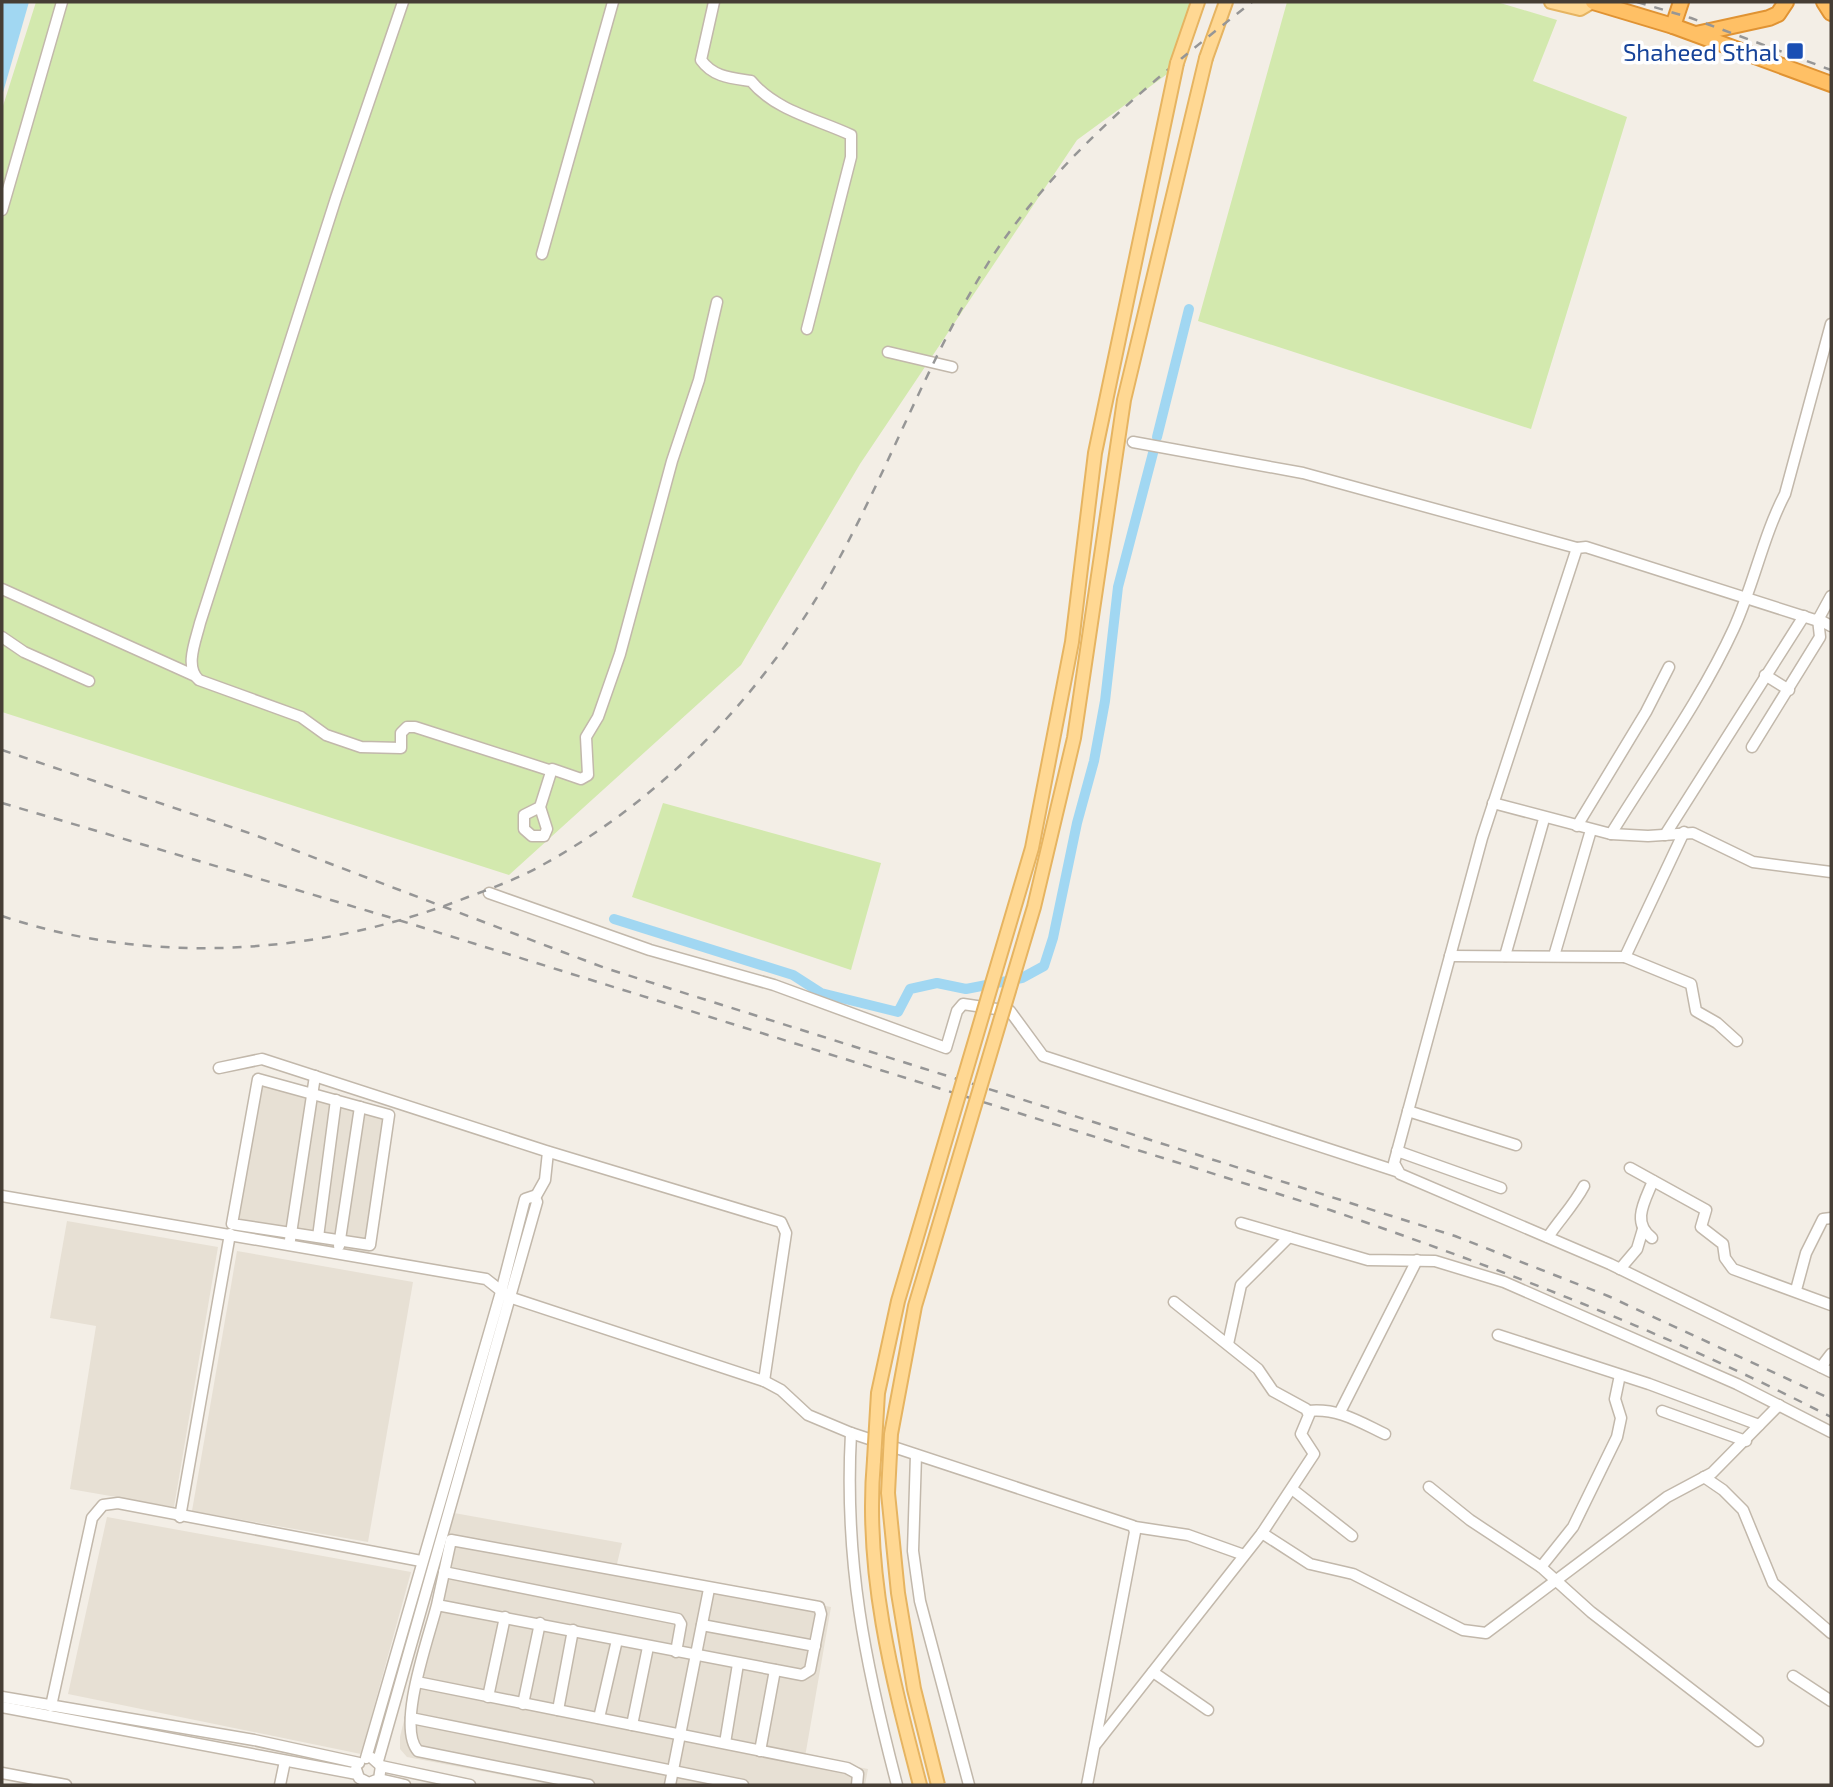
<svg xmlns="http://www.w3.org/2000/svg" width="1833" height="1787" viewBox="0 0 1833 1787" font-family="'Exo 2',sans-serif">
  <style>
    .residential { fill: #e7e0d4 }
    .green { fill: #d3e9ae }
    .water { fill: #a1d7f2 }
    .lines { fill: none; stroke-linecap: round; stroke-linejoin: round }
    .canal { stroke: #a1d7f2; stroke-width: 10 }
    .minor-casing { stroke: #c2b8ab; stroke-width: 13 }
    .major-casing { stroke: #e6b461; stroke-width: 16 }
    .highway-casing { stroke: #e09333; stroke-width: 18 }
    .minor { stroke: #fff; stroke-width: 10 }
    .major { stroke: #ffd893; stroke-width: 12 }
    .highway { stroke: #ffc065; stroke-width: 14 }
    .rail { stroke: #969696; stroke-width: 2.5; stroke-dasharray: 9 9; stroke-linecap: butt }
    .major-bridge-casing { stroke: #e6b461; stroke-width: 16; stroke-linecap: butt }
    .major-bridge { stroke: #ffd893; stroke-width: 12 }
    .transit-dot { fill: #1a4fb4; stroke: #fff; stroke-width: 2.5 }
    .labels { text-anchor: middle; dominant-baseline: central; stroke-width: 7; stroke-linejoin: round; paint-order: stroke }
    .transit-label { font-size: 24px; fill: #164399; stroke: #fff; text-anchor: end }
  </style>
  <rect width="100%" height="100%" fill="#f3eee6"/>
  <!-- residential -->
  <g class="residential">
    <polygon points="260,1077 391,1119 369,1253 233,1228"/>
    <polygon points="67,1221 218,1247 174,1507 70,1489 96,1326 50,1318"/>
    <polygon points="237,1251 413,1282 368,1542 192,1511"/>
    <polygon points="454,1513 622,1543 616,1568 831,1607 805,1757 868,1769 865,1785 554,1785 407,1757 400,1749 400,1737"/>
    <polygon points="107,1517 411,1572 361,1754 68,1694"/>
  </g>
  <!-- green -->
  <g class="green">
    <polygon points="36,2 1196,2 1185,61 1077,140 860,464 741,665 509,875 2,712 2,109"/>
    <polygon points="1287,2 1497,2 1557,20 1533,81 1627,117 1531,429 1198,321"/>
    <polygon points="663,803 881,863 851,970 632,897"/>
  </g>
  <!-- water -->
  <polygon class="water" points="2,2 29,2 2,96"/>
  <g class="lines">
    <!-- canal -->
    <g class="canal">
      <polyline points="1157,437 1189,309"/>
      <polyline points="614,919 793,975 821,993 898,1012 910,989 937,983 966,989 1022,978 1044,966 1053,938 1077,823 1094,761 1105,701 1118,587 1153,453"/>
    </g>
    <!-- minor casing -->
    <g class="minor-casing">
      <g id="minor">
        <path d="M403,2L336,198L200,623C196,640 184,667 199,680L301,717L326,735L361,747L401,748V733L407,727H415L552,771"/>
        <path d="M714,2L701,60C713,77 731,78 751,81C776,111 817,119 851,135V157L807,329"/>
        <polyline points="2,210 62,2"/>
        <polyline points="542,254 613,2"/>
        <polyline points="888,352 952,367"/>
        <polyline points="1133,442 1303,473 1577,548"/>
        <polyline points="2,589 193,675"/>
        <polyline points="1831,596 1819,618 1815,620 1586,547 1577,548 1482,838 1394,1163 1400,1174 1610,1264 1831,1372"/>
        <polyline points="1818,619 1831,626"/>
        <polyline points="2,637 24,652 89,681"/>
        <polyline points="1765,675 1789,690"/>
        <polyline points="1752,747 1820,637 1818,619"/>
        <polyline points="1493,803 1611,834 1648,836 1693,833 1753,862 1831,872"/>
        <polyline points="540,807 524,815 524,829 532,836 544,836 547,829 540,807 552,769 581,779 588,775 586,737 598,717 620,654 672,461 699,380 717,302"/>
        <polyline points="1577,826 1646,712 1669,667"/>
        <path d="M1611,834C1652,767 1701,700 1734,628C1754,584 1763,536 1785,494L1831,324"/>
        <polyline points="1665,835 1804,616"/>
        <polyline points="489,893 650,950 774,985 946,1048 957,1011 963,1004 1010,1011 1043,1056 1396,1171"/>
        <polyline points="1450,956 1625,957 1691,984 1696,1011 1717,1023 1737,1041"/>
        <polyline points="1505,956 1544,819"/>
        <polyline points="1554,956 1591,830"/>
        <polyline points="1625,957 1684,832"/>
        <polyline points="219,1068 262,1059 546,1151 781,1222 786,1233 764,1381"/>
        <polygon points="258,1079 389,1115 370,1245 232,1224"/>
        <polyline points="1408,1111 1516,1145"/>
        <polyline points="1397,1151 1501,1188"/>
        <polyline points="1630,1168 1706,1210 1701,1227 1723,1244 1725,1258 1733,1269 1831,1305"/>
        <polyline points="2,1196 486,1279 509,1297 764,1381 781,1390 808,1415 851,1433 1133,1526 1135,1532 1087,1785"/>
        <polyline points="536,1196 545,1180 548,1152"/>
        <polyline points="1241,1223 1368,1260 1435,1261 1504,1282 1737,1384 1831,1432"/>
        <polyline points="318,1237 336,1100"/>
        <path d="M1548,1237C1560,1219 1574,1205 1584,1186"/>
        <path d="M1652,1238C1631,1222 1645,1201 1653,1181"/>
        <polyline points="290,1240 315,1076"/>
        <polyline points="339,1246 360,1107"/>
        <polyline points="1620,1269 1637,1249 1643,1229"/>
        <polyline points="1796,1290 1806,1253 1823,1219 1831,1218"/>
        <polyline points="1498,1335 1649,1384 1759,1425"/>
        <polyline points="1228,1344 1241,1285 1289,1237"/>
        <polyline points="1821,1367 1831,1354"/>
        <path d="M1308,1411C1338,1408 1358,1421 1385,1434"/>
        <polyline points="1662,1411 1746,1441"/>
        <polyline points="1340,1412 1417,1260"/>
        <path d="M851,1433C844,1561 865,1663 897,1785"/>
        <polyline points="916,1455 913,1551 920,1601 969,1785"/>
        <polyline points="1704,1477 1723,1490 1743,1510 1773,1583 1831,1633"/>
        <polyline points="1429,1487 1470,1520 1541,1567 1591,1612 1758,1741"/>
        <polyline points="1292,1489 1352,1536"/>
        <polyline points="180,1517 230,1234"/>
        <polyline points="1135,1527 1188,1535 1244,1555"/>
        <polyline points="1262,1533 1310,1564 1353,1574 1463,1630 1486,1633 1667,1497 1712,1473 1779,1405"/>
        <polyline points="1541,1567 1573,1527 1617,1437 1621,1418 1615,1399 1620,1375"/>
        <polyline points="444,1572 678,1619 681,1624 676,1652"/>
        <path d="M437,1605L451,1540L819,1607L821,1614L810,1670L802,1675L437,1605C429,1637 396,1727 418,1751L589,1785"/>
        <polyline points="702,1625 815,1646"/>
        <polyline points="1153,1672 1208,1710"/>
        <polyline points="1793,1676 1831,1701"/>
        <polyline points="417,1682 847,1768 858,1774 857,1785"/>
        <polyline points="2,1697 254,1740 359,1763"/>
        <polyline points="488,1697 505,1617"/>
        <polyline points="523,1704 540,1623"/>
        <polyline points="51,1706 92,1518 103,1505 118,1503 421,1561"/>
        <polyline points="2,1707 357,1774"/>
        <polyline points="558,1710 573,1630"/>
        <polyline points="411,1718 743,1785"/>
        <polyline points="599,1718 617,1640"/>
        <polyline points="632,1725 648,1647"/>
        <polyline points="725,1743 738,1664"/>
        <polyline points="1096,1744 1262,1533 1314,1454 1301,1434 1309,1415 1306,1409 1273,1391 1258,1369 1174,1302"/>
        <polyline points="760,1751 775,1670"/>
        <polyline points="366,1758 501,1292 525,1199 534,1196 537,1202 378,1761"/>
        <polyline points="372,1758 381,1766 470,1785"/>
        <polyline points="356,1769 359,1778 369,1783 379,1779 381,1766"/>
        <polyline points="2,1773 66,1785"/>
        <polyline points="379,1779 405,1785"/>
        <polyline points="280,1785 285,1761"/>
        <polyline points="670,1785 709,1589"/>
      </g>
    </g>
    <!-- major casing -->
    <g class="major-casing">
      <g id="major">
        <polyline points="1551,2 1580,9 1592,2"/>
        <polyline points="1206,58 1226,2"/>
        <polyline points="1177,63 1198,2"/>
        <path d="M874,1460C864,1572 892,1678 920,1785"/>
      </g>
    </g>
    <!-- highway casing -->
    <g class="highway-casing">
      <g id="highway">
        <polyline points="1593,2 1673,26 1831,84"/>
        <polyline points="1824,2 1831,13"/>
        <polyline points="1673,26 1681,2"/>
        <polyline points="1696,34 1769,18 1778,14 1786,2"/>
      </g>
    </g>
    <!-- minor -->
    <use href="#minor" class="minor"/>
    <!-- major -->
    <use href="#major" class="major"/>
    <!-- highway -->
    <use href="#highway" class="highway"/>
    <!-- rail -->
    <g class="rail">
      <polyline points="1637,2 1691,18 1831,70"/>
      <polyline points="2,750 252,834 605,968 1455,1236 1608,1296 1831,1399"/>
      <path d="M2,803L392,918L1330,1210C1502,1269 1670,1334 1831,1417"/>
      <path d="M2,916C153,967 321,955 468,897C495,887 522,877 546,863C648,806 734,723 798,627C876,511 917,374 992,257C1059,155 1157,77 1252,2"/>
    </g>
    <!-- major-bridge casing -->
    <g class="major-bridge-casing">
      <g id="major-bridge">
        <polyline points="874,1460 878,1393 898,1301 1032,848 1072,642 1095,453 1177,63"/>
        <polyline points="938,1785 914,1689 898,1593 888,1493 891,1434 915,1306 1034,907 1074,738 1124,400 1206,58"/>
      </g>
    </g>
    <!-- major-bridge -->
    <use href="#major-bridge" class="major-bridge"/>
  </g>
  <!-- markers -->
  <rect class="transit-dot" x="1786" y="42" width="18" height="18" rx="3.5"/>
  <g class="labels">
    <!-- transit labels -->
    <g class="transit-label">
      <text x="1779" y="51">Shaheed Sthal</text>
    </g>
  </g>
  <!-- border -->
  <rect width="1833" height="1787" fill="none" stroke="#463e35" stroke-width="7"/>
</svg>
